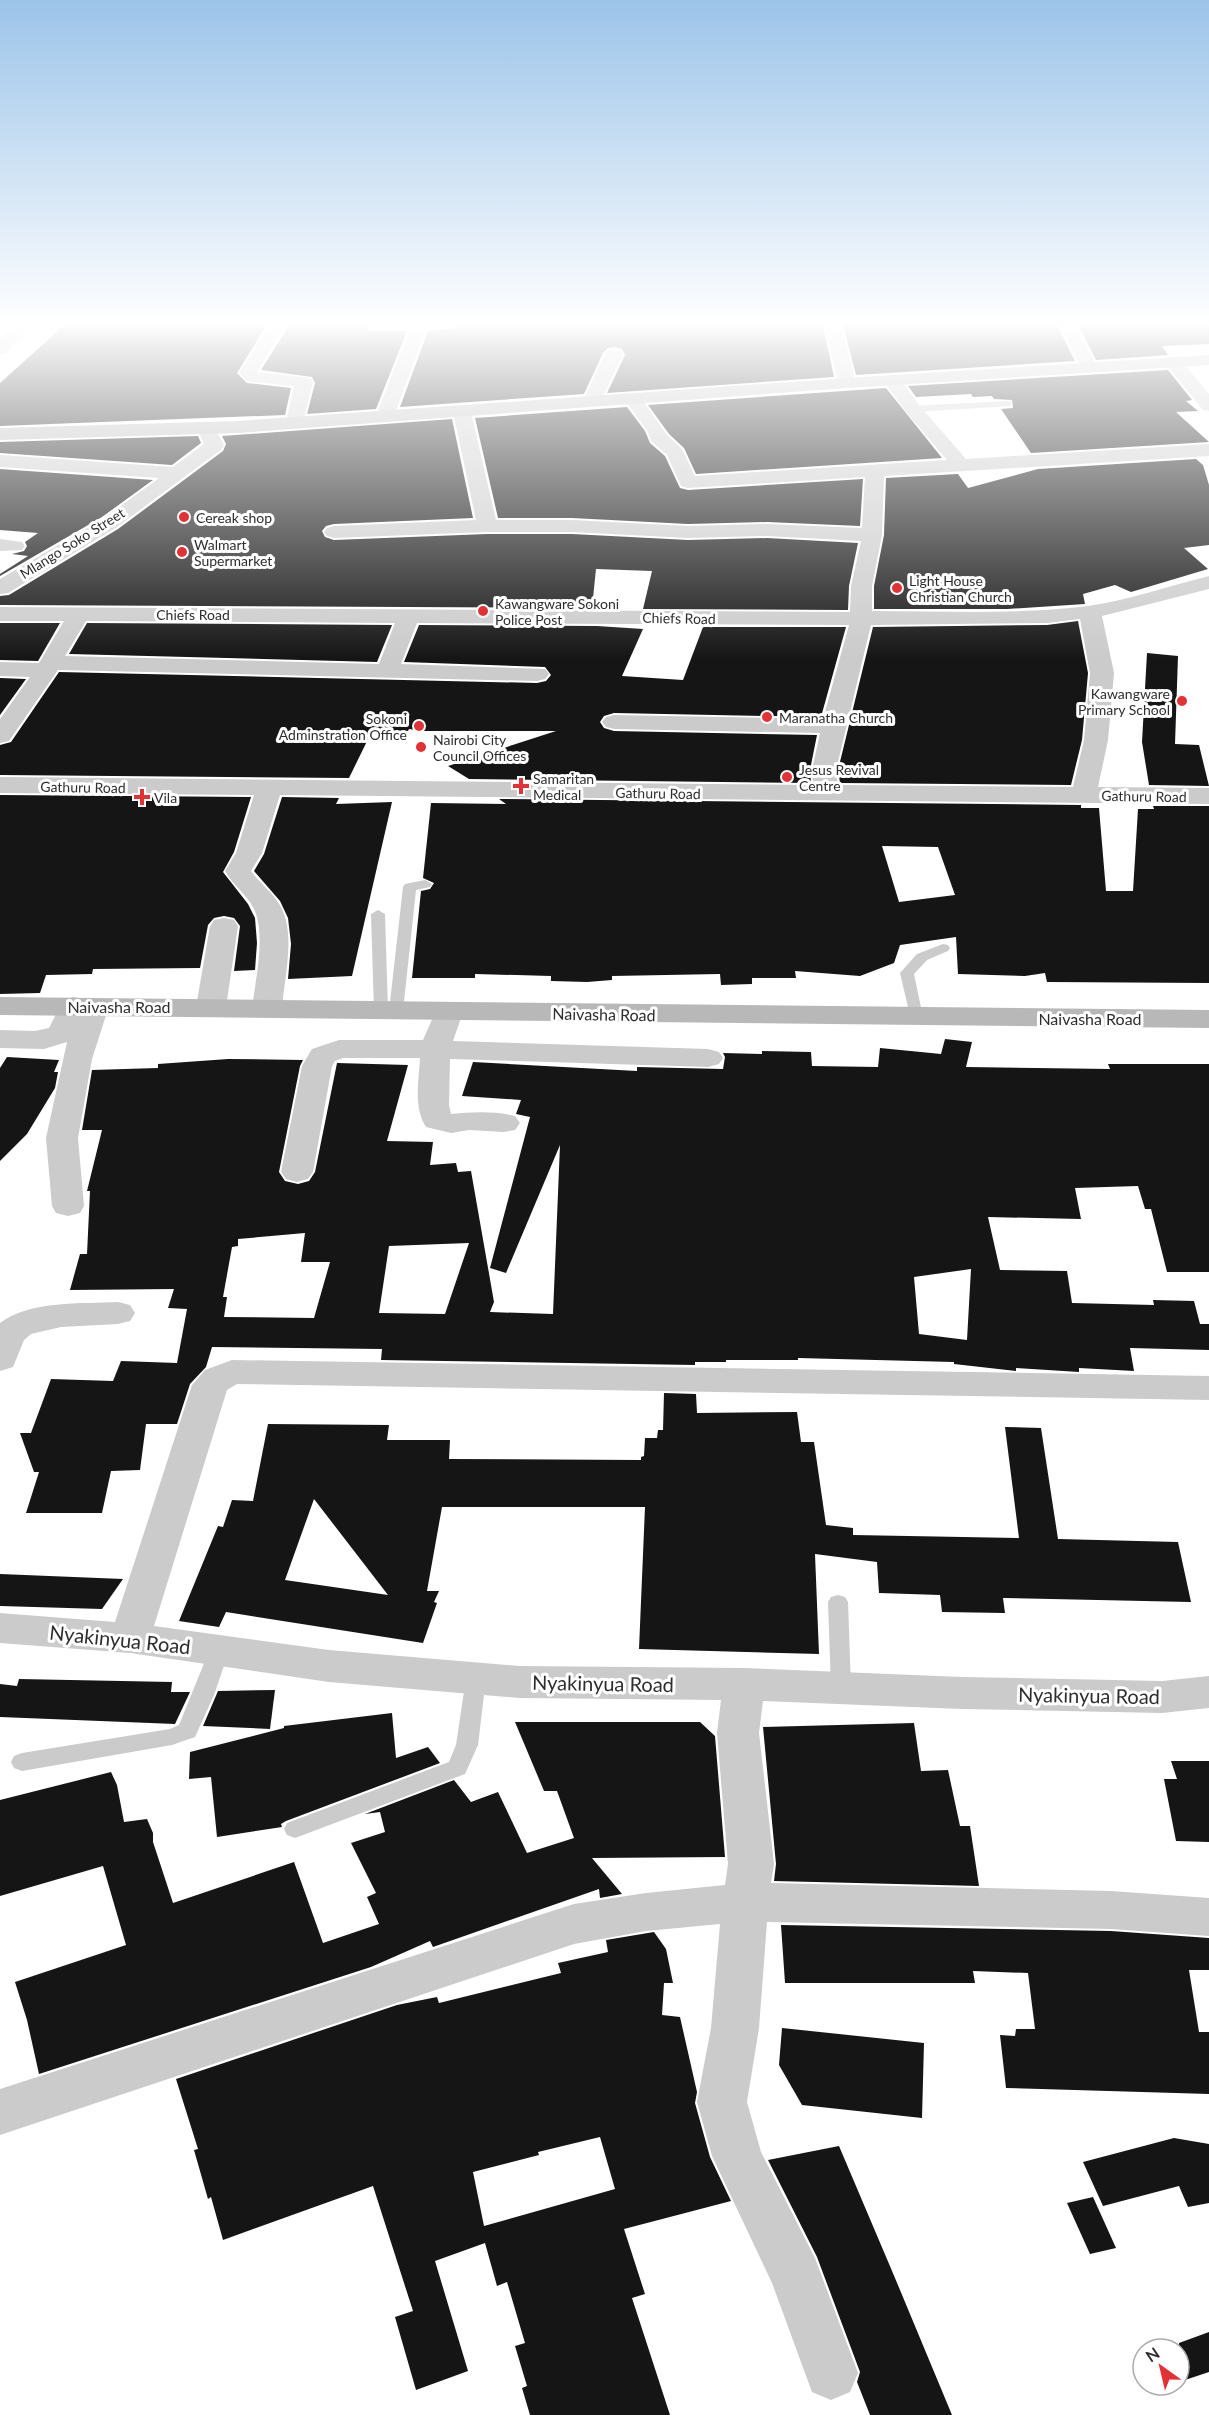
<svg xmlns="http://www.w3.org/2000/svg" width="1209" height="2415" viewBox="0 0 1209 2415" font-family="Lato,sans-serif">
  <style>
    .building { fill: #151515; fill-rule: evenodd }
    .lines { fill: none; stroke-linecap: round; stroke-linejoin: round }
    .service { fill: #cbcbcb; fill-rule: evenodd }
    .minor { fill: #cbcbcb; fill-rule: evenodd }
    .secondary { fill: #b8b8b8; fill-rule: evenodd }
    .poi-dot { fill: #e33235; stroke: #fff; stroke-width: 2 }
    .labels { text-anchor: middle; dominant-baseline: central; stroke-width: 6; stroke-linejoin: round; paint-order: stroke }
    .far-poi-label { font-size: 14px; fill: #2e2e2e; stroke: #fff; text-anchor: start }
    .far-street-label { font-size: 14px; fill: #2e2e2e; stroke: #fff }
    .street-label { font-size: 16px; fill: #2e2e2e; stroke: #fff }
    .near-street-label { font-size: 20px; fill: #2e2e2e; stroke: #fff }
  </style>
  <rect width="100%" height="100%" fill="#fff"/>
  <!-- building -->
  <g class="building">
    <polygon points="69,321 269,321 237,373 247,383 291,388 285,415 0,426 0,383"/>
    <polygon points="292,321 371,321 368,331 407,331 376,409 307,414 315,383 312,377 261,370"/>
    <polygon points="457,321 822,321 834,377 607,393 625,355 622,349 614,347 608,348 603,353 584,394 400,407 428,331 458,328"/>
    <polygon points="842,321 1055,321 1075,361 856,375"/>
    <polygon points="1076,321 1209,321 1209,344 1162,346 1168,355 1096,360"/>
    <polygon points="1168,370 1192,400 1186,401 1198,411 1176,412 1209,442 1031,453 1001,409 1013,408 1012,400 994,399 992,396 973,397 971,394 916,397 908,386"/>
    <polygon points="886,388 942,458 696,474 684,448 669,434 648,405"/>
    <polygon points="627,407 645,431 650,443 665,456 680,488 688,490 863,479 860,526 767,522 688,524 572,518 498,518 475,418"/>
    <polygon points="452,419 473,518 334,524 326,526 322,531 325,537 334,540 487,534 572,534 688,540 767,538 858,543 849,586 848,610 643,609 652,571 596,569 592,608 0,605 0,596 9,595 118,529 223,451 226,444 222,436"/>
    <polygon points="198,436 201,443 172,465 0,453 0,442"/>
    <polygon points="1196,459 1203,465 1209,485 1209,545 1184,548 1208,569 1131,592 1115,585 1083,594 1085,604 1007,609 874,609 874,586 884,535 886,478 958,474 968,488 1038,469"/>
    <polygon points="0,469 153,480 102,517 0,576 0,574 28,556 12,554 24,551 27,546 25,542 38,533 0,530"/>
    <polygon points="1078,621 1088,673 1082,740 1071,785 840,783 838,770 873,627 1047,625"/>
    <polygon points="0,623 60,623 38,661 0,660"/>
    <polygon points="87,623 392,625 377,662 69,654"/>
    <polygon points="419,625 597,626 643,629 622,676 683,680 703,627 846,627 821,717 614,713 604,716 600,722 604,728 614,731 817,735 810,770 811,783 469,779 448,766 556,731 422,731 409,729 408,731 372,731 349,778 0,775 0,745 11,742 59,672 537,683 546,681 551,675 545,667 404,662"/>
    <polygon points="1147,653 1178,656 1175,744 1199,745 1209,786 1149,785 1142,742"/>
    <polygon points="0,678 26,679 0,715"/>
    <polygon points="0,795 251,797 234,852 223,872 248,904 255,918 257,943 255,970 234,971 240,926 234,918 224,916 214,918 208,925 200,968 93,969 92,974 46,975 40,993 0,994"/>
    <polygon points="282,797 339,798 336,804 392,802 352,976 288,979 291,944 288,918 280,901 254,871 264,854"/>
    <path d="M499,799L1081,805V808H1099L1106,891H1133L1138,809H1154L1153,806H1209V983L1047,982L1045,973L1025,976L958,974L956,937L900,945L894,963L860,976L795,971L796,978H752V984L721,985L720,974L612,976V980L587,982L551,981V976L475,974V978H412L421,891L430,889L434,883L423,878L431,803L506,804ZM882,846L938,847L955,895L899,902Z"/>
    <path d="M945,1039L972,1042L966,1067L1110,1069L1108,1064H1209V1272H1167L1151,1209H1145L1138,1186L1075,1188L1081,1219L988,1217L1000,1270L1067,1271L1072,1303L1154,1305L1153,1300L1194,1301L1200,1324H1209V1350L1130,1348L1134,1371L1079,1368V1372L1016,1368V1371L954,1364V1362L798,1358V1360H726V1362H695V1365L381,1360L382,1349L212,1347L206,1367L190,1384L177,1424H146L140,1470L111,1471L102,1513H26L39,1472H34L20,1433H31L51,1379L113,1381L121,1361L177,1363L187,1309L168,1308L174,1289L70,1290L80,1254H87L90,1191H87L102,1130H82L92,1070L158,1068V1064L228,1059L303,1060L300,1066L279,1172L285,1181L298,1184L309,1181L315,1172L337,1063L408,1065L387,1141L433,1142L430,1165L456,1163L458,1172L471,1171L494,1302L490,1312L553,1314L560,1145L506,1273L490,1268L530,1117L516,1114L521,1100L462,1096L473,1062L637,1071V1067L723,1069L725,1057L723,1053L762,1054V1051L811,1052L812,1066L878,1067L880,1048L941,1054ZM305,1233L301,1262H330L314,1318L224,1317L227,1297H223L232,1247L238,1246V1239ZM469,1243L445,1314L379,1313L389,1246ZM971,1269L967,1340L919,1334L914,1277Z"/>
    <polygon points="7,1057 59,1060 54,1072 58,1072 55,1088 27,1134 0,1161 0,1068"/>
    <path d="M664,1393L696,1394L697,1413L797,1412L801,1442H814L826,1525L853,1528V1535L1019,1538L1005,1427L1041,1428L1058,1539L1178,1542L1191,1602L1003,1598L1005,1613L942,1612L940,1595L879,1593L877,1562L815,1554L819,1654L639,1649L645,1507H442L427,1591H439L434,1602L437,1603L423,1643L226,1612L219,1627L179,1621L218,1526L223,1527L232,1500L253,1501L268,1424L389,1425L387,1440H450L449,1459L641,1460V1457L644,1456L645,1438H657L658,1430H663ZM314,1499L388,1595L285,1580Z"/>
    <polygon points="0,1574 123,1579 102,1609 0,1606"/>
    <polygon points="19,1679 172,1682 171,1692 190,1692 175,1724 0,1717 0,1684 17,1686"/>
    <polygon points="275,1690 270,1729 203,1726 218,1691"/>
    <polygon points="392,1713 396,1758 428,1747 440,1763 286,1821 281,1824 282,1827 217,1837 211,1777 189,1779 190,1752 284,1728 284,1726"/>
    <polygon points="515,1722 700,1722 715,1736 725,1857 592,1858 622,1894 600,1898 599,1889 433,1947 430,1941 371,1967 39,2074 27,2020 15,1982 126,1945 103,1866 0,1896 0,1800 111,1772 117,1785 124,1822 147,1819 153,1833 153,1842 173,1903 185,1899 185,1901 185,1899 294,1862 323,1943 379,1924 367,1897 376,1893 351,1843 385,1832 380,1812 365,1814 454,1780 471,1802 498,1792 527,1853 574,1838 557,1791 544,1791"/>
    <polygon points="914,1723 921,1771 948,1770 960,1826 970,1826 979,1886 774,1881 776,1864 763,1727"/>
    <polygon points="1171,1761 1209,1761 1209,1842 1176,1841 1164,1779 1177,1779"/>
    <polygon points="781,1925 1111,1931 1209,1938 1209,1970 1189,1970 1199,2032 1209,2032 1209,2094 1006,2088 1000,2035 1015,2036 1016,2029 1035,2029 1028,1973 973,1971 975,1983 785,1983"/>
    <path d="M654,1932L666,1949L673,1983H664L662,2015L680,2017L697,2092L695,2103L710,2157L731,2201L624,2229L645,2294L632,2298L670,2415H530L522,2388L527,2386L515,2346L525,2343L507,2282L497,2286L485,2243L435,2261L468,2371L416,2390L395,2317L413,2311L373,2186L223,2240L211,2197L208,2199L194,2150L198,2149L176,2079L397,2005L437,1997L439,2003L561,1973L558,1963L608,1952L606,1940ZM600,2137L615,2189L484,2226L473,2172L539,2155L538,2152Z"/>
    <polygon points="782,2028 924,2043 922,2118 802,2105 779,2065"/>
    <polygon points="1174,2138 1209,2144 1209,2203 1188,2207 1179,2186 1103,2206 1083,2162"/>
    <polygon points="839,2146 895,2278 952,2415 870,2415 857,2382 860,2372 817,2257 768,2160"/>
    <polygon points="1093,2197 1116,2248 1090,2254 1067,2203"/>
    <polygon points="1209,2332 1209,2372 1179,2382 1179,2343"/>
  </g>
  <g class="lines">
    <!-- service -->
    <g class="service">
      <polygon points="1008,401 1011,402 1011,406 913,412 908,409 913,406"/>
      <polygon points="425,880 432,884 430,887 416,890 403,1011 396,1015 389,1011 403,887 405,884"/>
      <polygon points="378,910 385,914 388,1011 381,1015 374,1011 371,914"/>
      <polygon points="943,944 948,945 950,948 948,951 927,960 914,974 923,1017 921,1020 911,1020 900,973 917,954"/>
      <polygon points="838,1595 845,1597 848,1602 851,1688 848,1694 841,1696 834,1694 831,1688 828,1602 831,1597"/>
      <polygon points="219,1643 226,1646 229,1651 214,1695 195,1737 172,1745 22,1771 14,1768 11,1762 14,1756 22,1753 170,1729 179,1725 209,1651 212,1646"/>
      <polygon points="476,1670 483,1672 486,1678 478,1745 465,1774 303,1835 295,1838 287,1835 284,1829 287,1823 449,1762 456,1745 466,1678 469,1672"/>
    </g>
    <!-- minor -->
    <g class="minor">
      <polygon points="18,321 36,321 6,353 0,354 0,339"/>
      <polygon points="272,321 290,321 282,330 257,372 310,378 313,382 302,426 288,426 286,422 294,386 253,382 247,381 239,373"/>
      <polygon points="413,321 429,321 394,416 391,420 379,420 376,416"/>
      <polygon points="824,321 840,321 856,383 853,387 841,387 838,383"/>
      <polygon points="1057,321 1073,321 1098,368 1095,372 1083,372"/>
      <polygon points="614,349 620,350 623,354 601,401 598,405 586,405 583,401 605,354 608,350"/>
      <polygon points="1174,358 1180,359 1209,394 1209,411 1203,410 1165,363 1168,359"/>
      <path d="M892,375L898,376L919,405L966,459L1209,444V456L884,476L882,535L872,586V611C944,611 1017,615 1088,606C1129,600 1169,586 1209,576V589L1102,616L1114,673L1108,740L1098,787L1209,788V804L280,795L262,853L251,871C260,884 274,893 281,907C296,936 284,978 282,1009L277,1015L267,1018L257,1015L252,1009C255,981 267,933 253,907C246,894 232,884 225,871L236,853L254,795L0,793V777L813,785L812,770L820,733L614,729L606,727L602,722L606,717L614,715L823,719L849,625L417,623L401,664L545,669L549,674L545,679L537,681L58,670L9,741L0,743V719L30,677L0,676V662L39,663L64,621H0V607L850,612L851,586L861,541L767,536L688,538L572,532H487L334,538L327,536L324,532L327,528L334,526L476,520L453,412L456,408H468L471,412L496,520H572L688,526L767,524L862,528L865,477L688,488L681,486L667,455L651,441L647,430L623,398L626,394H638L667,435L682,449L695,476L947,460L907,413L883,380L886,376ZM1080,619L1090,673L1084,740L1073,787L838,785L836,770L871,625L1047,623ZM86,621L395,623L379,664L65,656Z"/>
      <polygon points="206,422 213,424 224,445 222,449 117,527 8,593 0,594 0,579 103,519 159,478 0,467 0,455 173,467 204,444 197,428 199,424"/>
      <polygon points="0,539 22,542 25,546 22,550 0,551"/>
      <polygon points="224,918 234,920 238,926 226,1007 221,1013 211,1016 201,1013 196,1007 210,926 214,920"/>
      <path d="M73,997C84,1000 93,997 104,1000L109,1006L92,1059L78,1138L84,1206L80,1213L68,1216L56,1213L52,1206L46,1138L67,1042L44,1049L0,1048V1030L35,1031L49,1028L63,1000Z"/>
      <path d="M448,1003L458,1006L463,1012L453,1041L708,1049L719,1052L723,1058L719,1064L708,1067L450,1059L449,1105L451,1114C473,1112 494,1111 515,1116L520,1123L515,1130L504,1132L469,1130L451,1133L426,1127C413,1107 419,1080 420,1058H343L335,1061L332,1066L313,1172L308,1179L297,1182L286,1179L281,1172L302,1066L312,1049L339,1040H423L438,1006Z"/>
      <path d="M118,1302L130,1305L135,1313L130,1321L118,1324L61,1327L31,1334L24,1340L13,1367L0,1371V1323C31,1300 81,1304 118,1302Z"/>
      <polygon points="232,1360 1209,1376 1209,1400 237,1384 227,1390 154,1626 329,1650 519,1666 744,1668 962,1677 1162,1681 1209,1676 1209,1708 1162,1713 962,1709 763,1701 759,1733 774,1864 771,1883 1111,1891 1209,1898 1209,1936 1111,1929 767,1922 759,2028 747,2102 761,2152 815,2258 858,2373 850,2392 831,2400 812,2392 772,2283 712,2156 697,2102 711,2028 720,1924 646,1931 574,1944 0,2135 0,2089 574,1904 646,1893 725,1885 728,1864 717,1733 721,1700 519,1698 329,1682 130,1653 0,1643 0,1613 115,1622 192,1385 205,1370"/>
    </g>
    <!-- secondary -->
    <g class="secondary">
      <polygon points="1209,355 1209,365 847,388 238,433 0,440 0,428 238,421 847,378"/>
      <polygon points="0,997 1209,1010 1209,1028 0,1015"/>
    </g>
  </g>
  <!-- sky -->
  <linearGradient id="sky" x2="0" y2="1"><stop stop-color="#9bc4e9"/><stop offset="0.49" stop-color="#fff"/><stop offset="1" stop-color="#fff" stop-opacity="0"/></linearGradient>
  <rect width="1209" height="659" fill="url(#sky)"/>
  <!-- markers -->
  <g class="poi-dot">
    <circle cx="184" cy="517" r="6"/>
    <circle cx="182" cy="552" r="6"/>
    <circle cx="897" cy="588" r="6"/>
    <circle cx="483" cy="611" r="6"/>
    <circle cx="1182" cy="701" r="6"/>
    <circle cx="767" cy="717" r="6"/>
    <circle cx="419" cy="726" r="6"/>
    <circle cx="421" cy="747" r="6"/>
    <circle cx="787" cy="777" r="6"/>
    <path d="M518 777h6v6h6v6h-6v6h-6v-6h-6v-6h6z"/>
    <path d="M139 788h6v6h6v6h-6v6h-6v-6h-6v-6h6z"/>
  </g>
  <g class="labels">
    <!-- far-poi labels -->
    <g class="far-poi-label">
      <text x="196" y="517">Cereak shop</text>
      <text x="194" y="544">Walmart<tspan x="194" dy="16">Supermarket</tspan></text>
      <text x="909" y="580">Light House<tspan x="909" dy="16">Christian Church</tspan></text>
      <text x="495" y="603">Kawangware Sokoni<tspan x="495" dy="16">Police Post</tspan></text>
      <text x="1170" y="693" text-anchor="end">Kawangware<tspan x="1170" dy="16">Primary School</tspan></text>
      <text x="779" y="717">Maranatha Church</text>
      <text x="407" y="718" text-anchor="end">Sokoni<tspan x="407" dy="16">Adminstration Office</tspan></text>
      <text x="433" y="739">Nairobi City<tspan x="433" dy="16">Council Offices</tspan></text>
      <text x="799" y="769">Jesus Revival<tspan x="799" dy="16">Centre</tspan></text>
      <text x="533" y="778">Samaritan<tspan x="533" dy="16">Medical</tspan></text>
      <text x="154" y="797">Vila</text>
    </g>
    <!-- far-street labels -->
    <g class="far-street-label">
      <text transform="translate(72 543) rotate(-32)">Mlango Soko Street</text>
      <text x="193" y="614">Chiefs Road</text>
      <text transform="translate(679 618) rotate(1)">Chiefs Road</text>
      <text transform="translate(83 787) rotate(1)">Gathuru Road</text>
      <text transform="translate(658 793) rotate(1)">Gathuru Road</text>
      <text transform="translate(1144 796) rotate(1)">Gathuru Road</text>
    </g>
    <!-- street labels -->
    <g class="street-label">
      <text x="119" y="1006">Naivasha Road</text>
      <text transform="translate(604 1014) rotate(1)">Naivasha Road</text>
      <text x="1090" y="1018">Naivasha Road</text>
    </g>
    <!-- near-street labels -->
    <g class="near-street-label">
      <text transform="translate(120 1639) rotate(6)">Nyakinyua Road</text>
      <text transform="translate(603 1683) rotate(1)">Nyakinyua Road</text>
      <text transform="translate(1089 1695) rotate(1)">Nyakinyua Road</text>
    </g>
  </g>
  <!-- north arrow -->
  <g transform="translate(1161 2367) rotate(326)"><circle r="28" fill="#ffffff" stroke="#ababab" stroke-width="1.5"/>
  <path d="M0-4.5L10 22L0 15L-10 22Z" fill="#e33235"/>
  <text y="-9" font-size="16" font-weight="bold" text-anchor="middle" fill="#2e2e2e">N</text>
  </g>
</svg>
